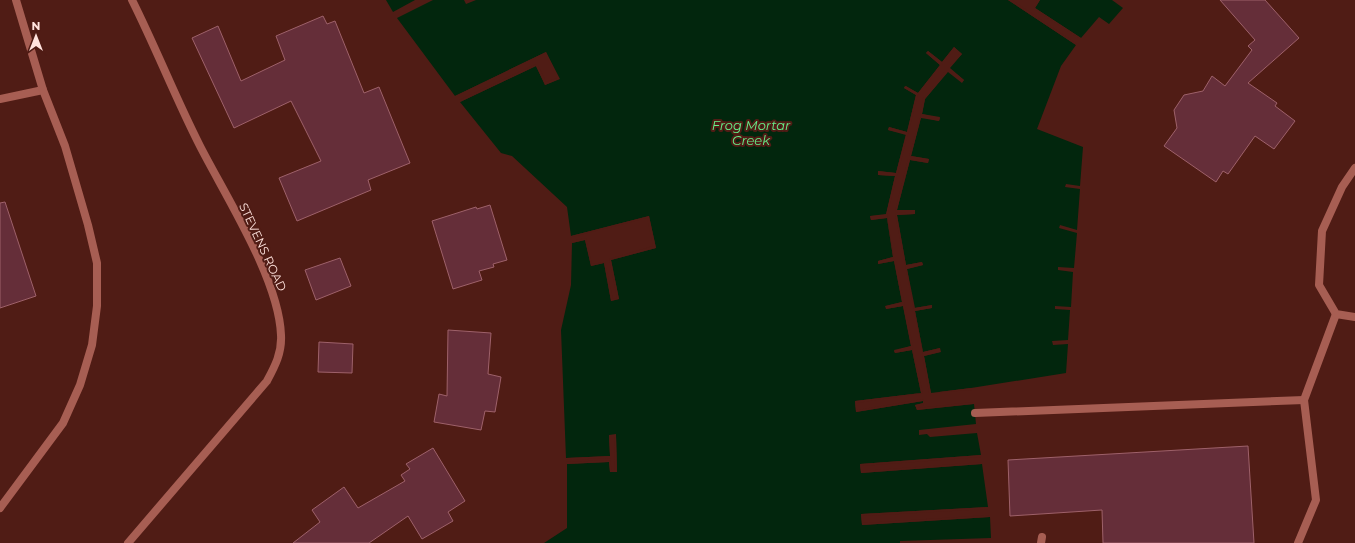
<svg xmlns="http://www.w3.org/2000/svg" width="1355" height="543" viewBox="0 0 1355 543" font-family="Montserrat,sans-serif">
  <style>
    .water { fill: #02260d }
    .pier { fill: #501c15 }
    .building { fill: #652e39; stroke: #9e616a }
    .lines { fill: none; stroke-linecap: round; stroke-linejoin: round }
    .service { stroke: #a75e53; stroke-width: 8 }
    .minor { stroke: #a75e53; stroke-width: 8 }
    .labels { text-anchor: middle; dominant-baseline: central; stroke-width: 4; stroke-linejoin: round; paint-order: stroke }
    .street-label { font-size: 12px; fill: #ffe3de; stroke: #501c15 }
    .water-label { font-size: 13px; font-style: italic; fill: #65f18b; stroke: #501c15 }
  </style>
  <rect width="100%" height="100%" fill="#501c15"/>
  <!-- water -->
  <g class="water">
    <polygon points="386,0 415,0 393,12"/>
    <polygon points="433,0 464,0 466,4 476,0 1008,0 1076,45 1061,66 1037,129 1083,147 1080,186 1066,184 1065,187 1080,189 1077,230 1060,225 1059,228 1077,233 1074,268 1058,267 1058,270 1073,272 1071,307 1055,306 1055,309 1070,310 1068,340 1052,341 1053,345 1068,344 1066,373 971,388 931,393 924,356 940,352 940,348 923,352 915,311 932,308 932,305 915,308 907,269 923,265 922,262 906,265 897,215 915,214 915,210 897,210 910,160 928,163 929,159 911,156 921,117 939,121 940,118 922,114 925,99 948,71 962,82 964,80 949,68 962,54 954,47 942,62 928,51 926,53 940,65 918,93 906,86 904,88 916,95 907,132 889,127 888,130 906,134 896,173 878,171 878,175 895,176 886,215 870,216 871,220 887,218 893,257 878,261 878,264 894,261 902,302 886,306 886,309 903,306 911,346 894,351 895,353 912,350 921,393 855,401 856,412 923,401 924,403 915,405 917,410 974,404 976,424 919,430 919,435 927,434 930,437 977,433 981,455 860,464 861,473 982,464 988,507 861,514 862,525 990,517 991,538 900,541 900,543 544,543 567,528 567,464 609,462 610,472 617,472 616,435 609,435 610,456 566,458 561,330 571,285 572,243 585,240 591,266 604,263 611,301 619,299 611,260 656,248 649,216 571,236 567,207 512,156 501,153 460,102 536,66 545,85 559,79 546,52 455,96 397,18"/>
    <polygon points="1040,0 1112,0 1123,8 1109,24 1099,17 1081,38 1035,8"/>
  </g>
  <!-- pier -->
  <g class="pier">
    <polygon points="1008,0 1012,0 1077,44 1076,45"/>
    <polygon points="1037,0 1040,0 1035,8 1081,38 1080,39 1034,9"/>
    <polygon points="954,47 962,54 950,68 964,80 962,83 948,72 925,99 922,114 940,117 939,121 921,118 911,156 929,159 928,163 910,160 897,210 915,210 915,214 897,215 906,265 922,262 923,265 907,269 914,308 932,305 932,308 915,311 923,352 940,348 941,352 924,356 931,393 971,388 972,390 929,393 922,356 923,354 895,215 896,213 906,212 896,212 895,210 908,159 923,160 909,156 921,115 920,113 923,98 959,54 954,50 918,95 887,216 894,259 896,261 913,346 912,348 923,393 857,403 857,410 923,399 925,404 918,408 973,402 973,404 917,410 915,405 923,403 923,401 856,412 855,401 921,393 912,350 895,353 894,350 911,346 903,306 886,309 885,306 902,302 894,261 878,264 878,261 893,257 887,218 871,220 870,216 886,214 895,176 878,175 878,171 896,173 906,135 888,130 889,127 907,132 916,95 904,88 905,86 918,93 940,65 926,53 928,51 942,62"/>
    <polygon points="546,52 560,79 545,85 536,66 460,102 459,100 536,64 538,65 546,82 557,78 545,54 457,98 455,96"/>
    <polygon points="649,216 656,248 611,260 619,299 611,301 604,263 591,266 585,240 572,243 572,241 586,238 592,264 605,262 613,299 617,298 609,259 653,246 647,218 572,237 571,236"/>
    <polygon points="616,434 617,472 610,472 609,462 567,464 566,462 610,460 612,470 615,470 614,437 611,437 611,458 566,460 566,458 610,456 609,435"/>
    <polygon points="981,455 981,457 862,466 862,471 982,462 982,464 861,473 860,464"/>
    <polygon points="988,507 988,509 863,516 864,523 989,515 990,517 862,525 861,514"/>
  </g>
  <!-- building -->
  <g class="building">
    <polygon points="1220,0 1265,0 1299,38 1248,83 1277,103 1275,106 1295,121 1274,149 1255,136 1228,174 1223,171 1216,182 1164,146 1177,128 1174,110 1184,95 1203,91 1212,76 1225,86 1252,50 1248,46 1255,40"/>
    <polygon points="323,16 327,24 335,21 364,93 379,87 410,163 368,180 371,190 297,221 279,178 321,161 291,101 234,128 192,38 218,26 241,81 285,60 276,36"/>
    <polygon points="5,202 36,296 0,308 0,203"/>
    <polygon points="490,205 507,260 493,264 494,267 479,271 482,280 453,289 432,221 476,207 477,209"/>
    <polygon points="340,258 351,286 316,300 305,270"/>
    <polygon points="448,330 491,333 488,374 501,377 495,412 485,411 481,430 434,422 439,394 447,396"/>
    <polygon points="319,342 353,344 352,373 318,372"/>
    <polygon points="1248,446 1254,543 1103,543 1102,510 1010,516 1008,460"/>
    <polygon points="433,448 465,501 448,512 453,521 422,539 408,516 369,543 293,543 320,522 312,510 344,487 358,508 405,481 401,475 410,469 406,464"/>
  </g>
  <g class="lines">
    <!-- service -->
    <g class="service">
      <polyline points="975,413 1304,400"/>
      <polyline points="1041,543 1042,537"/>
      <polyline points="1298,543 1316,500 1304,400 1336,314"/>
    </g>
    <!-- minor -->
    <g class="minor">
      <polyline points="0,99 43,90"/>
      <polyline points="1355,168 1342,187 1322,231 1319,285 1336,314 1355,317"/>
      <polyline points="0,508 63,423 80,385 92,345 97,306 97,263 88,225 65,146 43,90 16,0"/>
      <path d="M128,543L267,381C275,366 282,353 281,335C279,279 226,197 200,146C176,99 156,48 132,0"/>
    </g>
  </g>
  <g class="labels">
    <!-- street labels -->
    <g class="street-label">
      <text transform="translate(263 247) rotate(65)">STEVENS ROAD</text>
    </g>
    <!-- water labels -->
    <g class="water-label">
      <text x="751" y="125">Frog Mortar<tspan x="751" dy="15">Creek</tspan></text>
    </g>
  </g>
  <!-- north arrow -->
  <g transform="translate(36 36)" stroke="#501c15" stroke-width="3" paint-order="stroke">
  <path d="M0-3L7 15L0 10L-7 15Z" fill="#ffe3de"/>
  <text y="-6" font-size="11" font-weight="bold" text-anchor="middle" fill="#ffe3de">N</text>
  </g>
</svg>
